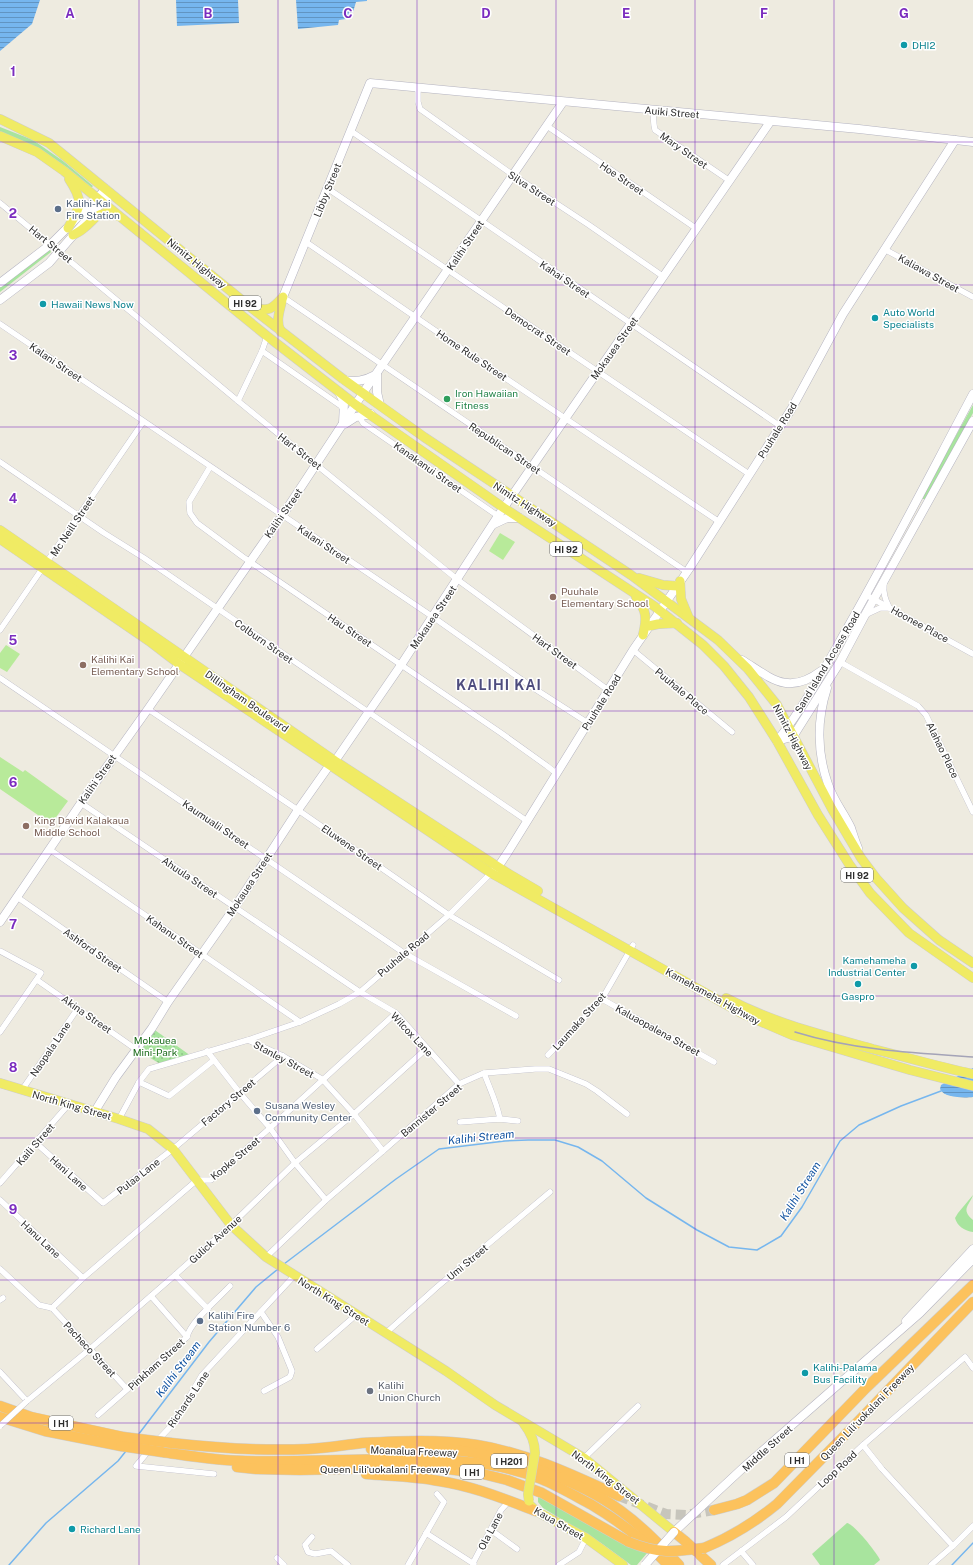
<svg xmlns="http://www.w3.org/2000/svg" width="973" height="1565" viewBox="0 0 973 1565" font-family="'Public Sans',sans-serif">
  <style>
    .grass { fill: #a8e49e }
    .park { fill: url(#park-dots) }
    .pitch { fill: #b8ea9a }
    .water { fill: url(#water-rules) }
    .lines { fill: none; stroke-linecap: round; stroke-linejoin: round }
    .stream { stroke: #76b6ee; stroke-width: 1.5 }
    .highway-tunnel { stroke: #c7c5bc; stroke-width: 10; stroke-dasharray: 10 5; stroke-linecap: butt }
    .street-casing { stroke: #b4b3c0; stroke-width: 6 }
    .secondary-casing { stroke: #b4b3c0; stroke-width: 9 }
    .primary-casing { stroke: #cdcdcd; stroke-width: 10 }
    .highway-casing { stroke: #cdcdcd; stroke-width: 11 }
    .street { stroke: #fff; stroke-width: 5.5 }
    .secondary { stroke: #fff; stroke-width: 8 }
    .primary { stroke: #f0eb64; stroke-width: 9 }
    .highway { stroke: #fcc25d; stroke-width: 10 }
    .rail { stroke: #a4a3b7; stroke-width: 1.5 }
    .street-bridge-casing { stroke: #b4b3c0; stroke-width: 6; stroke-linecap: butt }
    .secondary-bridge-casing { stroke: #b4b3c0; stroke-width: 9; stroke-linecap: butt }
    .primary-bridge-casing { stroke: #cdcdcd; stroke-width: 10; stroke-linecap: butt }
    .highway-bridge-casing { stroke: #cdcdcd; stroke-width: 11; stroke-linecap: butt }
    .street-bridge { stroke: #fff; stroke-width: 5.5 }
    .secondary-bridge { stroke: #fff; stroke-width: 8 }
    .primary-bridge { stroke: #f0eb64; stroke-width: 9 }
    .highway-bridge { stroke: #fcc25d; stroke-width: 10 }
    .grid { fill: none; stroke: #7b2cbf; stroke-width: 1; stroke-opacity: 0.55 }
    .culture-dot { fill: #0f9aa8; stroke: #fff; stroke-width: 1.5 }
    .service-dot { fill: #5c6f8a; stroke: #fff; stroke-width: 1.5 }
    .leisure-dot { fill: #2e9e5b; stroke: #fff; stroke-width: 1.5 }
    .education-dot { fill: #8d6e63; stroke: #fff; stroke-width: 1.5 }
    .worship-dot { fill: #6b7280; stroke: #fff; stroke-width: 1.5 }
    .labels { text-anchor: middle; dominant-baseline: central; stroke-width: 3; stroke-linejoin: round; paint-order: stroke }
    .shield { fill: #fff; stroke: #6c6c6c; stroke-width: 1 }
    .shield-label { font-size: 9px; font-weight: bold; fill: #2d2d2d }
    .culture-label { font-size: 10px; fill: #0d838f; stroke: #fff; text-anchor: start }
    .street-label { font-size: 10px; fill: #2d2d2d; stroke: #fff }
    .service-label { font-size: 10px; fill: #4e5e75; stroke: #fff; text-anchor: start }
    .leisure-label { font-size: 10px; fill: #27864d; stroke: #fff; text-anchor: start }
    .education-label { font-size: 10px; fill: #785e54; stroke: #fff; text-anchor: start }
    .park-label { font-size: 10px; fill: #1d6c1c; stroke: #fff }
    .worship-label { font-size: 10px; fill: #5b616d; stroke: #fff; text-anchor: start }
    .water-label { font-size: 11px; font-style: italic; fill: #0f519f; stroke: #fff }
    .district-label { font-size: 14px; font-weight: bold; letter-spacing: 1px; fill: #4e4d7e; stroke: #fff }
    .grid-label { font-size: 13px; text-anchor: middle; font-weight: bold; fill: #7b2cbf; stroke: #fff; stroke-width: 3; stroke-linejoin: round; paint-order: stroke }
  </style>
  <defs>
    <pattern id="park-dots" width="8" height="8" patternUnits="userSpaceOnUse"><rect width="8" height="8" fill="#a8e49e"/><path d="M2 2h.1M6 6h.1" fill="none" stroke="#91c488" stroke-width="1.8" stroke-linecap="round"/></pattern>
    <pattern id="water-rules" width="6" height="5" patternUnits="userSpaceOnUse"><rect width="6" height="5" fill="#76b6ee"/><path d="M0 2.5h6" fill="none" stroke="#6194c1"/></pattern>
  </defs>
  <rect width="100%" height="100%" fill="#eeebe0"/>
  <!-- grass -->
  <g class="grass">
    <polygon points="0,127 33,140 63,161 93,186 91,188 0,134"/>
    <polygon points="50,250 51,252 0,292 0,286 46,251"/>
    <polygon points="973,405 973,413 926,499 923,499 922,496"/>
    <path d="M973,1195C970,1205 960,1209 973,1220V1232C965,1231 957,1226 955,1218L958,1213Z"/>
    <polygon points="538,1496 648,1552 637,1565 631,1565 601,1543 543,1508 538,1502"/>
    <path d="M847,1523C854,1524 877,1553 880,1560L874,1565H820L812,1554Z"/>
  </g>
  <!-- park -->
  <polygon class="park" points="152,1028 191,1056 162,1065 137,1050"/>
  <!-- pitch -->
  <g class="pitch">
    <polygon points="500,533 515,542 503,560 489,551"/>
    <polygon points="6,645 20,654 7,672 0,668 0,653"/>
    <polygon points="0,757 23,772 25,770 68,801 51,824 0,789"/>
  </g>
  <!-- water -->
  <g class="water">
    <polygon points="0,0 40,0 32,24 0,51"/>
    <polygon points="176,0 238,0 239,23 177,26"/>
    <polygon points="296,0 367,0 367,1 356,2 353,12 347,16 346,19 339,20 338,25 298,29"/>
    <path d="M973,1068V1097C964,1098 944,1098 940,1089L941,1085Z"/>
  </g>
  <g class="lines">
    <!-- stream -->
    <g class="stream">
      <polyline points="284,1264 396,1179 439,1149 505,1141 528,1140 555,1140 578,1147 602,1161 646,1198 697,1230 729,1247 757,1250 781,1236 802,1207 840,1141 859,1125 901,1106 941,1091"/>
      <polyline points="138,1435 209,1342 256,1287 278,1269"/>
      <polyline points="9,1565 46,1523 118,1461 126,1451"/>
      <polyline points="952,1565 973,1543"/>
    </g>
    <!-- highway-tunnel -->
    <polyline class="highway-tunnel" points="619,1496 666,1514 686,1515 714,1510"/>
    <!-- street casing -->
    <g class="street-casing">
      <g id="street">
        <polyline points="418,88 418,102 420,109 513,175 589,225 664,277"/>
        <polyline points="653,111 654,125 655,130 730,181"/>
        <polyline points="547,126 697,229"/>
        <polyline points="351,131 780,426"/>
        <polyline points="327,188 749,474"/>
        <polyline points="0,203 238,401 458,580 608,690"/>
        <polyline points="306,242 465,351 718,521"/>
        <polyline points="884,249 973,297"/>
        <polyline points="283,297 687,572"/>
        <polyline points="0,324 433,617 532,687 588,723"/>
        <polyline points="262,351 341,406 344,410"/>
        <polyline points="238,401 262,351 267,336"/>
        <polyline points="359,416 363,423 498,516"/>
        <polyline points="0,462 104,533 144,558 527,821"/>
        <polyline points="210,467 189,502 190,513 197,523 243,557 501,733 547,766 556,773"/>
        <path d="M884,583C883,593 885,599 889,607"/>
        <polyline points="866,595 973,654"/>
        <polyline points="867,614 880,608 889,608"/>
        <polyline points="0,630 143,422"/>
        <polyline points="633,650 732,732"/>
        <polyline points="840,662 918,706 926,715 973,812"/>
        <polyline points="0,678 404,953 516,1016"/>
        <polyline points="148,709 298,810 449,915 559,980"/>
        <polyline points="81,803 360,992 396,1013 459,1084"/>
        <polyline points="49,849 300,1022"/>
        <polyline points="17,897 168,1002"/>
        <polyline points="0,951 41,973 0,1032"/>
        <polyline points="37,980 137,1050"/>
        <polyline points="602,999 714,1062"/>
        <polyline points="248,1040 283,1056 322,1079 354,1114 383,1151"/>
        <polyline points="207,1051 239,1092 270,1128 295,1163 326,1200"/>
        <polyline points="548,1055 602,999 633,945"/>
        <path d="M484,1073C490,1089 497,1103 500,1119"/>
        <polyline points="139,1082 169,1096 214,1060"/>
        <polyline points="22,1090 78,1008"/>
        <polyline points="119,1119 139,1082 149,1069 248,1040 300,1022 339,1004 360,992 449,915 491,873"/>
        <polyline points="460,1122 500,1119 518,1121"/>
        <polyline points="36,1143 103,1203 173,1149 283,1056"/>
        <polyline points="0,1183 69,1104"/>
        <polyline points="0,1200 83,1278"/>
        <polyline points="266,1257 326,1200 383,1151 459,1084 484,1073 535,1069 549,1069 586,1084 597,1091 627,1114"/>
        <polyline points="0,1269 39,1305 52,1308"/>
        <polyline points="175,1275 208,1309"/>
        <polyline points="151,1296 187,1337"/>
        <polyline points="0,1300 3,1298"/>
        <polyline points="52,1308 83,1278 197,1180 211,1180 270,1128 396,1013"/>
        <polyline points="52,1308 127,1389"/>
        <polyline points="261,1312 278,1337 292,1371 290,1377 264,1391"/>
        <polyline points="386,1333 437,1287 550,1192"/>
        <polyline points="317,1349 356,1315"/>
        <polyline points="0,1372 27,1401 90,1349 175,1275 231,1225 295,1163 354,1114 426,1049"/>
        <path d="M98,1415L187,1337C190,1322 219,1298 230,1286"/>
        <polyline points="157,1441 174,1423 202,1375 294,1276"/>
        <polyline points="863,1445 965,1357 973,1368"/>
        <polyline points="150,1449 136,1466 214,1474"/>
        <polyline points="584,1458 638,1406"/>
        <polyline points="491,1530 517,1549"/>
        <polyline points="426,1533 474,1564"/>
        <polyline points="312,1537 305,1545 308,1552 315,1554 331,1551 348,1565"/>
        <polyline points="953,1546 973,1526"/>
        <polyline points="741,1551 753,1565"/>
        <polyline points="277,1558 284,1565"/>
        <polyline points="473,1563 501,1510 509,1501"/>
        <polyline points="408,1565 444,1502 437,1494"/>
        <polyline points="559,1565 579,1552 586,1538"/>
        <polyline points="723,1565 786,1517 863,1445 882,1469 953,1546 931,1565"/>
      </g>
    </g>
    <!-- secondary casing -->
    <g class="secondary-casing">
      <g id="secondary">
        <polyline points="0,283 51,244 106,189"/>
        <polyline points="283,297 370,83 859,129 973,142"/>
        <polyline points="0,300 49,263 110,193"/>
        <polyline points="377,374 377,392 380,405"/>
        <path d="M344,380C356,382 364,381 375,375"/>
        <polyline points="339,392 344,403 343,423"/>
        <polyline points="345,424 356,417 371,414"/>
        <polyline points="494,524 507,518 520,518"/>
        <path d="M742,660C771,678 788,696 821,671"/>
        <path d="M827,688C817,719 817,753 828,784C833,800 844,813 851,828C853,834 855,841 858,848"/>
        <path d="M777,741C805,706 827,664 849,625C892,549 932,471 973,394"/>
        <polyline points="777,741 788,738 794,735 840,662 865,615 973,421"/>
        <polyline points="493,871 498,867 508,852 633,650 689,569 792,408 843,314 955,140"/>
        <polyline points="0,922 81,803 148,709 286,510 367,387 563,102"/>
        <polyline points="95,1111 116,1077 152,1028 168,1002 235,907 298,810 329,766 335,761 401,665 498,516 770,122"/>
        <polyline points="906,1321 973,1249"/>
        <polyline points="674,1532 744,1467 920,1313 973,1259"/>
      </g>
    </g>
    <!-- primary casing -->
    <g class="primary-casing">
      <g id="primary">
        <polyline points="0,119 49,143 249,306 343,379 424,437 631,575 718,640 748,669 777,705 832,809 861,858 876,878 903,908 939,940 973,963"/>
        <polyline points="0,136 37,152 64,171 267,336 356,405 504,508 654,606 703,645 724,666 749,697 777,741 818,815 849,864 870,893 909,933 973,978"/>
        <path d="M68,228C81,205 84,202 69,179"/>
        <path d="M73,235C77,233 81,231 84,228C98,217 96,210 117,216"/>
        <path d="M252,307C270,312 272,309 283,297"/>
        <path d="M281,332C275,321 280,311 282,300"/>
        <polyline points="0,530 335,761 509,874 538,891"/>
        <polyline points="0,539 149,641 179,664 491,873 743,1014 792,1035 910,1070 973,1086"/>
        <polyline points="639,578 663,585 677,586"/>
        <polyline points="680,581 681,599 688,616"/>
        <path d="M636,597C647,611 647,618 643,635"/>
        <polyline points="649,626 658,624 677,623"/>
        <path d="M726,998C773,1023 822,1035 873,1049C906,1057 939,1067 973,1074"/>
        <polyline points="0,1083 119,1119 148,1129 173,1149 231,1225 266,1257 446,1371 495,1405 584,1458 674,1532"/>
        <path d="M524,1424C531,1433 535,1442 535,1453"/>
        <polyline points="531,1506 536,1511 586,1538 623,1565"/>
      </g>
    </g>
    <!-- highway casing -->
    <g class="highway-casing">
      <g id="highway">
        <polyline points="0,1406 31,1417 123,1437"/>
        <polyline points="0,1417 45,1431 121,1446"/>
        <path d="M171,1443C216,1448 262,1451 308,1449C326,1448 344,1445 362,1443C400,1441 439,1439 477,1445C527,1453 573,1475 619,1496"/>
        <path d="M371,1449C399,1450 427,1448 454,1450C507,1456 578,1479 621,1511C643,1527 661,1546 679,1565"/>
        <path d="M162,1452C190,1456 218,1461 246,1461C294,1462 343,1460 391,1459C440,1459 495,1460 541,1479C558,1486 575,1496 592,1505C620,1522 646,1541 668,1565"/>
        <polyline points="237,1467 256,1469 300,1470 431,1467 479,1473 507,1480 542,1493 629,1542"/>
        <path d="M366,1474C390,1476 415,1476 439,1481C473,1486 504,1499 536,1511"/>
        <polyline points="714,1510 737,1504 747,1500 774,1483 865,1389 973,1285"/>
        <polyline points="674,1532 685,1541"/>
        <path d="M704,1548C731,1537 755,1522 777,1504L848,1432L973,1302"/>
        <polyline points="700,1555 711,1565"/>
      </g>
    </g>
    <!-- street -->
    <use href="#street" class="street"/>
    <!-- secondary -->
    <use href="#secondary" class="secondary"/>
    <!-- primary -->
    <use href="#primary" class="primary"/>
    <!-- highway -->
    <use href="#highway" class="highway"/>
    <!-- rail -->
    <path class="rail" d="M795,1032C853,1050 913,1053 973,1057"/>
    <!-- street-bridge casing -->
    <g class="street-bridge-casing">
      <polyline id="street-bridge" points="0,1426 27,1401"/>
    </g>
    <!-- secondary-bridge casing -->
    <g class="secondary-bridge-casing">
      <polyline id="secondary-bridge" points="645,1565 674,1532"/>
    </g>
    <!-- primary-bridge casing -->
    <g class="primary-bridge-casing">
      <polyline id="primary-bridge" points="529,1501 528,1494 535,1453"/>
    </g>
    <!-- highway-bridge casing -->
    <g class="highway-bridge-casing">
      <g id="highway-bridge">
        <polyline points="123,1437 171,1443"/>
        <polyline points="121,1446 162,1452"/>
        <polyline points="685,1541 697,1552"/>
        <path d="M629,1542C658,1554 674,1552 704,1548"/>
      </g>
    </g>
    <!-- street-bridge -->
    <use href="#street-bridge" class="street-bridge"/>
    <!-- secondary-bridge -->
    <use href="#secondary-bridge" class="secondary-bridge"/>
    <!-- primary-bridge -->
    <use href="#primary-bridge" class="primary-bridge"/>
    <!-- highway-bridge -->
    <use href="#highway-bridge" class="highway-bridge"/>
  </g>
  <!-- grid -->
  <path class="grid" d="M139,0V1565M278,0V1565M417,0V1565M556,0V1565M695,0V1565M834,0V1565M0,142H973M0,285H973M0,427H973M0,569H973M0,711H973M0,854H973M0,996H973M0,1138H973M0,1280H973M0,1423H973"/>
  <!-- markers -->
  <g class="culture-dot">
    <circle cx="904" cy="45" r="4"/>
    <circle cx="43" cy="304" r="4"/>
    <circle cx="875" cy="318" r="4"/>
    <circle cx="914" cy="966" r="4"/>
    <circle cx="858" cy="984" r="4"/>
    <circle cx="805" cy="1373" r="4"/>
    <circle cx="72" cy="1529" r="4"/>
  </g>
  <g class="service-dot">
    <circle cx="58" cy="209" r="4"/>
    <circle cx="257" cy="1111" r="4"/>
    <circle cx="200" cy="1321" r="4"/>
  </g>
  <circle class="leisure-dot" cx="447" cy="399" r="4"/>
  <g class="education-dot">
    <circle cx="553" cy="597" r="4"/>
    <circle cx="83" cy="665" r="4"/>
    <circle cx="26" cy="826" r="4"/>
  </g>
  <circle class="worship-dot" cx="370" cy="1391" r="4"/>
  <g class="labels">
    <!-- shield labels -->
    <g class="shield">
      <rect x="229" y="296" width="32" height="14" rx="3"/>
      <rect x="550" y="542" width="32" height="14" rx="3"/>
      <rect x="841" y="868" width="32" height="14" rx="3"/>
      <rect x="49" y="1416" width="24" height="14" rx="3"/>
      <rect x="785" y="1453" width="24" height="14" rx="3"/>
      <rect x="491" y="1454" width="36" height="14" rx="3"/>
      <rect x="460" y="1465" width="24" height="14" rx="3"/>
    </g>
    <g class="shield-label">
      <text x="245" y="303">HI 92</text>
      <text x="566" y="549">HI 92</text>
      <text x="857" y="875">HI 92</text>
      <text x="61" y="1423">I H1</text>
      <text x="797" y="1460">I H1</text>
      <text x="509" y="1461">I H201</text>
      <text x="472" y="1472">I H1</text>
    </g>
    <!-- culture labels -->
    <g class="culture-label">
      <text x="912" y="45">DHI2</text>
      <text x="51" y="304">Hawaii News Now</text>
      <text x="883" y="312">Auto World<tspan x="883" dy="12">Specialists</tspan></text>
      <text x="906" y="960" text-anchor="end">Kamehameha<tspan x="906" dy="12">Industrial Center</tspan></text>
      <text x="858" y="996" text-anchor="middle">Gaspro</text>
      <text x="813" y="1367">Kalihi-Palama<tspan x="813" dy="12">Bus Facility</tspan></text>
      <text x="80" y="1529">Richard Lane</text>
    </g>
    <!-- street labels -->
    <g class="street-label">
      <text transform="translate(672 112) rotate(5)">Auiki Street</text>
      <text transform="translate(684 150) rotate(35)">Mary Street</text>
      <text transform="translate(622 178) rotate(34)">Hoe Street</text>
      <text transform="translate(532 188) rotate(33)">Silva Street</text>
      <text transform="translate(327 190) rotate(-68)">Libby Street</text>
      <text transform="translate(51 244) rotate(39)">Hart Street</text>
      <text transform="translate(465 245) rotate(-56)">Kalihi Street</text>
      <text transform="translate(197 263) rotate(39)">Nimitz Highway</text>
      <text transform="translate(929 273) rotate(29)">Kaliawa Street</text>
      <text transform="translate(565 279) rotate(34)">Kahai Street</text>
      <text transform="translate(538 331) rotate(34)">Democrat Street</text>
      <text transform="translate(614 348) rotate(-55)">Mokauea Street</text>
      <text transform="translate(472 355) rotate(34)">Home Rule Street</text>
      <text transform="translate(56 362) rotate(34)">Kalani Street</text>
      <text transform="translate(777 430) rotate(-58)">Puuhale Road</text>
      <text transform="translate(505 448) rotate(34)">Republican Street</text>
      <text transform="translate(300 451) rotate(38)">Hart Street</text>
      <text transform="translate(428 467) rotate(35)">Kanakanui Street</text>
      <text transform="translate(525 504) rotate(33)">Nimitz Highway</text>
      <text transform="translate(283 513) rotate(-55)">Kalihi Street</text>
      <text transform="translate(72 526) rotate(-56)">Mc Neill Street</text>
      <text transform="translate(324 544) rotate(34)">Kalani Street</text>
      <text transform="translate(433 617) rotate(-56)">Mokauea Street</text>
      <text transform="translate(920 624) rotate(29)">Hoonee Place</text>
      <text transform="translate(350 630) rotate(34)">Hau Street</text>
      <text transform="translate(264 641) rotate(35)">Colburn Street</text>
      <text transform="translate(555 651) rotate(36)">Hart Street</text>
      <text transform="translate(827 662) rotate(-59)">Sand Island Access Road</text>
      <text transform="translate(682 691) rotate(40)">Puuhale Place</text>
      <text transform="translate(247 701) rotate(35)">Dillingham Boulevard</text>
      <text transform="translate(601 702) rotate(-58)">Puuhale Road</text>
      <text transform="translate(793 737) rotate(62)">Nimitz Highway</text>
      <text transform="translate(943 750) rotate(64)">Alahao Place</text>
      <text transform="translate(97 779) rotate(-55)">Kalihi Street</text>
      <text transform="translate(216 824) rotate(34)">Kaumualii Street</text>
      <text transform="translate(352 847) rotate(35)">Eluwene Street</text>
      <text transform="translate(190 877) rotate(34)">Ahuula Street</text>
      <text transform="translate(249 884) rotate(-57)">Mokauea Street</text>
      <text transform="translate(175 936) rotate(35)">Kahanu Street</text>
      <text transform="translate(93 950) rotate(35)">Ashford Street</text>
      <text transform="translate(403 954) rotate(-40)">Puuhale Road</text>
      <text transform="translate(713 996) rotate(29)">Kamehameha Highway</text>
      <text transform="translate(87 1014) rotate(35)">Akina Street</text>
      <text transform="translate(579 1021) rotate(-48)">Laumaka Street</text>
      <text transform="translate(658 1030) rotate(29)">Kaluaopalena Street</text>
      <text transform="translate(412 1034) rotate(47)">Wilcox Lane</text>
      <text transform="translate(50 1049) rotate(-56)">Naopala Lane</text>
      <text transform="translate(284 1059) rotate(28)">Stanley Street</text>
      <text transform="translate(228 1102) rotate(-40)">Factory Street</text>
      <text transform="translate(72 1105) rotate(16)">North King Street</text>
      <text transform="translate(431 1110) rotate(-40)">Bannister Street</text>
      <text transform="translate(35 1144) rotate(-49)">Kaili Street</text>
      <text transform="translate(235 1158) rotate(-40)">Kopke Street</text>
      <text transform="translate(69 1173) rotate(42)">Hani Lane</text>
      <text transform="translate(138 1176) rotate(-38)">Pulaa Lane</text>
      <text transform="translate(41 1239) rotate(43)">Hanu Lane</text>
      <text transform="translate(215 1239) rotate(-42)">Gulick Avenue</text>
      <text transform="translate(467 1262) rotate(-40)">Umi Street</text>
      <text transform="translate(334 1301) rotate(32)">North King Street</text>
      <text transform="translate(90 1349) rotate(47)">Pacheco Street</text>
      <text transform="translate(156 1364) rotate(-42)">Pinkham Street</text>
      <text transform="translate(188 1399) rotate(-56)">Richards Lane</text>
      <text transform="translate(867 1412) rotate(-46)">Queen Liliʻuokalani Freeway</text>
      <text transform="translate(767 1448) rotate(-42)">Middle Street</text>
      <text transform="translate(414 1451) rotate(2)">Moanalua Freeway</text>
      <text x="385" y="1469">Queen Liliʻuokalani Freeway</text>
      <text transform="translate(837 1469) rotate(-43)">Loop Road</text>
      <text transform="translate(606 1477) rotate(37)">North King Street</text>
      <text transform="translate(559 1523) rotate(30)">Kaua Street</text>
      <text transform="translate(490 1531) rotate(-62)">Ola Lane</text>
    </g>
    <!-- service labels -->
    <g class="service-label">
      <text x="66" y="203">Kalihi-Kai<tspan x="66" dy="12">Fire Station</tspan></text>
      <text x="265" y="1105">Susana Wesley<tspan x="265" dy="12">Community Center</tspan></text>
      <text x="208" y="1315">Kalihi Fire<tspan x="208" dy="12">Station Number 6</tspan></text>
    </g>
    <!-- leisure labels -->
    <g class="leisure-label">
      <text x="455" y="393">Iron Hawaiian<tspan x="455" dy="12">Fitness</tspan></text>
    </g>
    <!-- education labels -->
    <g class="education-label">
      <text x="561" y="591">Puuhale<tspan x="561" dy="12">Elementary School</tspan></text>
      <text x="91" y="659">Kalihi Kai<tspan x="91" dy="12">Elementary School</tspan></text>
      <text x="34" y="820">King David Kalakaua<tspan x="34" dy="12">Middle School</tspan></text>
    </g>
    <!-- park labels -->
    <g class="park-label">
      <text x="155" y="1040">Mokauea<tspan x="155" dy="12">Mini-Park</tspan></text>
    </g>
    <!-- worship labels -->
    <g class="worship-label">
      <text x="378" y="1385">Kalihi<tspan x="378" dy="12">Union Church</tspan></text>
    </g>
    <!-- water labels -->
    <g class="water-label">
      <text transform="translate(481 1137) rotate(-6)">Kalihi Stream</text>
      <text transform="translate(800 1191) rotate(-58)">Kalihi Stream</text>
      <text transform="translate(178 1369) rotate(-53)">Kalihi Stream</text>
    </g>
    <!-- district labels -->
    <g class="district-label">
      <text x="499" y="685">KALIHI KAI</text>
    </g>
  </g>
  <g class="grid-label">
    <text x="70" y="18">A</text>
    <text x="208" y="18">B</text>
    <text x="348" y="18">C</text>
    <text x="486" y="18">D</text>
    <text x="626" y="18">E</text>
    <text x="764" y="18">F</text>
    <text x="904" y="18">G</text>
    <text x="13" y="76">1</text>
    <text x="13" y="218">2</text>
    <text x="13" y="360">3</text>
    <text x="13" y="503">4</text>
    <text x="13" y="645">5</text>
    <text x="13" y="787">6</text>
    <text x="13" y="929">7</text>
    <text x="13" y="1072">8</text>
    <text x="13" y="1214">9</text>
  </g>
</svg>
